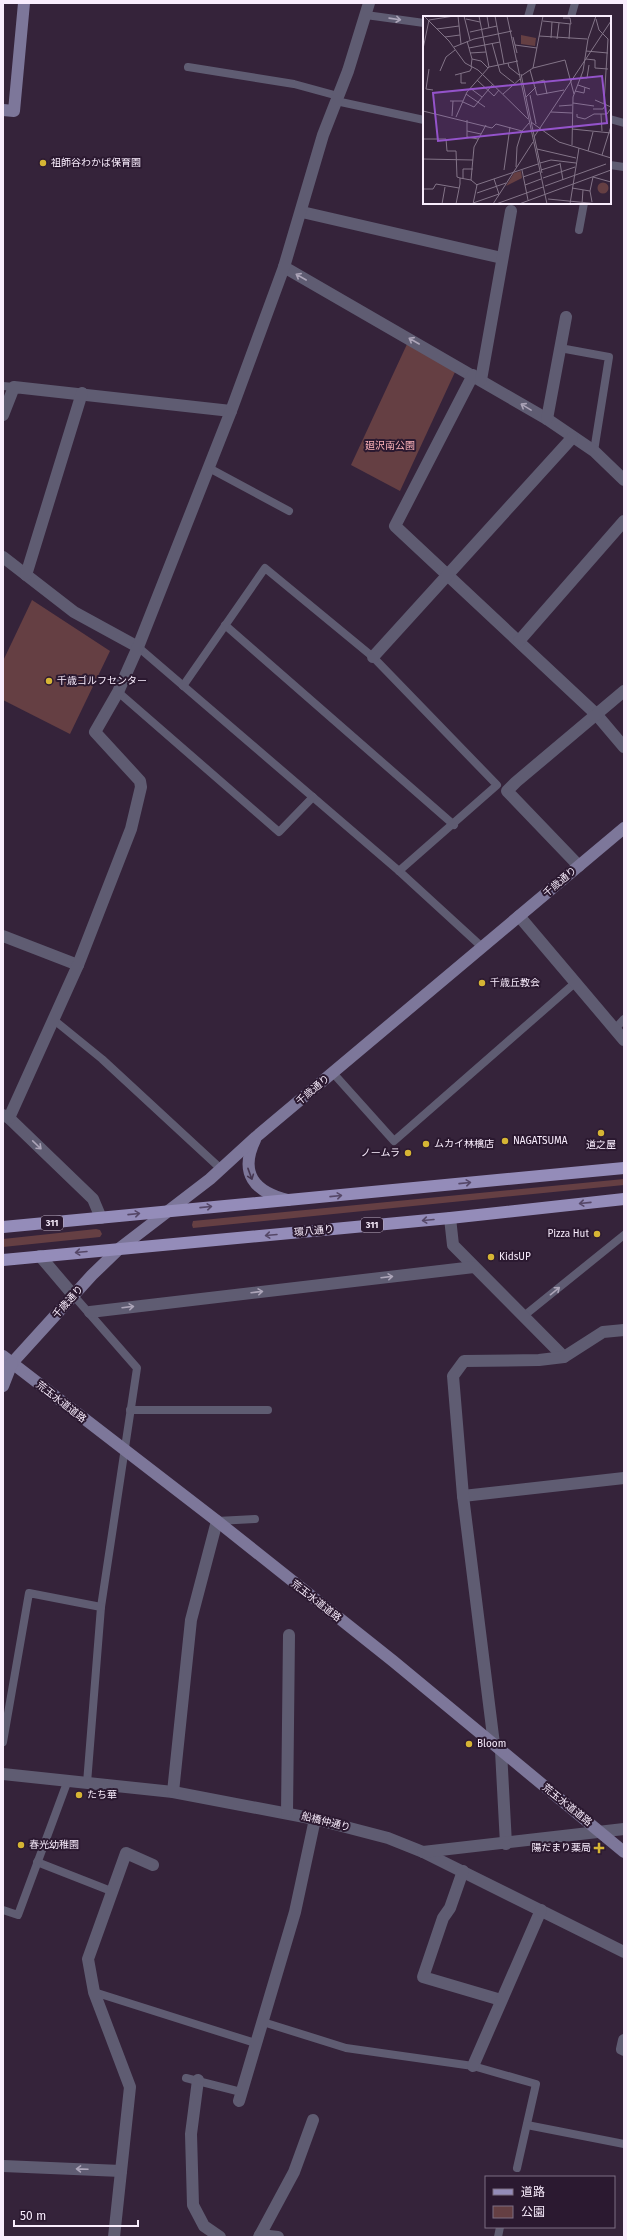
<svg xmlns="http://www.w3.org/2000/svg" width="627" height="2240" viewBox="0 0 627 2240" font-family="'Fira Sans','Noto Sans JP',sans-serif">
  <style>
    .green { fill: #653f43 }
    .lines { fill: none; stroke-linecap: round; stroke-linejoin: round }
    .lane { stroke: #5f5c72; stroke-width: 8 }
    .street { stroke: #5f5c72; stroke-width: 12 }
    .secondary { stroke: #7d779a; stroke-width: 12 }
    .primary { stroke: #948cb9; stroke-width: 12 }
    .oneway { stroke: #aca4b8 }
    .oneway2 { stroke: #443550 }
    .oneway3 { stroke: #554767 }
    .poi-dot { fill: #d6b534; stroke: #2b1930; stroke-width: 1.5 }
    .labels { text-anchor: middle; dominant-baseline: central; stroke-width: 4; stroke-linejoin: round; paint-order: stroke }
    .shield { fill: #2b1930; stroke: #bbadc0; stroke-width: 1 }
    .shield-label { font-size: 9px; font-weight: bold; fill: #f9edfd }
    .poi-label { font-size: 10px; fill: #f9edfd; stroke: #2b1930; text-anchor: start }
    .park-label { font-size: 10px; fill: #fdb3ba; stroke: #2b1930 }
    .street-label { font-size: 10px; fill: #f9edfd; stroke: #2b1930 }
    .inset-road { fill: none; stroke: #837488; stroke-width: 1 }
    .view { fill: #9453cb; fill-opacity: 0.15; stroke: #9453cb; stroke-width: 2 }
    .inset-edge { fill: none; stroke: #f9edfd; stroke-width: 2 }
  </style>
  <rect width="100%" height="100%" fill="#35233a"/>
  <!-- green -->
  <g class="green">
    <polygon points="408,342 455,372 400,491 351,465"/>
    <polygon points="32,600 110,651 70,734 3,700 3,661"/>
    <polygon points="624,1179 624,1185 193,1228 192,1225 193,1221"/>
    <polygon points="96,1229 100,1230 102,1234 100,1237 3,1247 3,1239"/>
  </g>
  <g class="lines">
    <!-- lane -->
    <g class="lane">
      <polyline points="366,15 424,23"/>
      <polyline points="528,17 532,3"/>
      <polyline points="571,17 575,3"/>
      <polyline points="188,67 294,84 338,96"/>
      <polyline points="336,101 424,120"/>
      <polyline points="610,119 624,123"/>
      <polyline points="610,165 624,167"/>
      <polyline points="579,230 584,203"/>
      <polyline points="560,348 609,357 594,451"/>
      <polyline points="3,386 14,387"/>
      <polyline points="209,468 289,511"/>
      <polyline points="225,625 454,825"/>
      <polyline points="138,647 399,871 482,947"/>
      <polyline points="183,686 265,568 373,657 497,785 399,871"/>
      <polyline points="118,692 279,832 313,797"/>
      <polyline points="54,1020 102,1059 221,1169"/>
      <polyline points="615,1029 624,1019"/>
      <polyline points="333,1073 394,1141 576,982"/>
      <polyline points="74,1296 137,1368 101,1607 87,1783"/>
      <polyline points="525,1315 624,1235"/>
      <polyline points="130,1410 268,1410"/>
      <polyline points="217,1521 255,1519"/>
      <polyline points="3,1742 29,1593 101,1607"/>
      <polyline points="37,1862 111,1891"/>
      <polyline points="3,1910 18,1915 68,1780"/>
      <polyline points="94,1992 255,2043"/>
      <polyline points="263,2022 346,2048 473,2066 536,2084 517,2168"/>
      <polyline points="186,2078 241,2092"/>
      <polyline points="527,2125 624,2144"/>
      <polyline points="498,2237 500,2227"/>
    </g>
    <!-- street -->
    <g class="street">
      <polyline points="302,212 502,258"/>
      <polyline points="284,267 547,419 594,451 624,480"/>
      <polyline points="473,375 395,526 596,714 624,747"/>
      <polyline points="481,380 511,211"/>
      <polyline points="3,415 14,387 231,411"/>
      <polyline points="547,419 566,317"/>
      <polyline points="3,557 74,612 138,647"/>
      <polyline points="26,575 82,393"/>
      <polyline points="519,641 624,521"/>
      <polyline points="373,657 572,438"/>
      <polyline points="579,866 507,791 516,782 624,691"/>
      <polyline points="519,916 624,1040"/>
      <polyline points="3,936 78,965"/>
      <polyline points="3,1115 9,1118 93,1199 101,1218"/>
      <polyline points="9,1118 78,965 131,829 141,787 140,781 95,732 118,692 138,647 231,411 284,267 323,135 348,71 369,3"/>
      <polyline points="450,1218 453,1245 564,1357"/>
      <polyline points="40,1256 74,1296"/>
      <polyline points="90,1312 474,1267"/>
      <polyline points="463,1496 624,1478"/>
      <polyline points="494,1744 463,1496 453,1376 464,1361 539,1360 564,1357 603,1332 624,1330"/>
      <polyline points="501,1751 506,1844"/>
      <polyline points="3,1774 173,1792 315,1819 388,1838 423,1852 624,1952"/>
      <polyline points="173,1792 191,1620 217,1521"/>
      <polyline points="287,1813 289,1635"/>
      <polyline points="423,1852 624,1829"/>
      <polyline points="463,1871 450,1908 443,1918 423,1977 501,2000"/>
      <polyline points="624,2040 622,2049 624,2050"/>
      <polyline points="473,2066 541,1910"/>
      <polyline points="198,2080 191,2134 193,2205 204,2226 220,2237"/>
      <polyline points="239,2101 295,1912 315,1819"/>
      <polyline points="3,2166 121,2171"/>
      <polyline points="260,2235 278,2237"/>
      <polyline points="114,2237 130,2087 94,1992 88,1959 126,1853 153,1865"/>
      <polyline points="259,2237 294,2172 313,2120"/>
    </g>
    <!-- secondary -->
    <g class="secondary">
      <polyline points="3,110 14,111 24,3"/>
      <path d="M255,1140C239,1173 254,1192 288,1200"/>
      <polyline points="3,1356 217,1521 393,1661 624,1852"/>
      <polyline points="3,1370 12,1363 92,1275 120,1248 210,1179 256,1137 624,828"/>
      <polyline points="3,1386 12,1363"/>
    </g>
    <!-- primary -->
    <g class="primary">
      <polyline points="3,1227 624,1168"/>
      <polyline points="3,1260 450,1218 624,1199"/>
    </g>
  </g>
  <!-- one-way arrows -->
  <defs><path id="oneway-shaft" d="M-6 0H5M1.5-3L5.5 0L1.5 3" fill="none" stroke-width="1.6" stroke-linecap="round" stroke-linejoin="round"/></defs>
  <g class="oneway">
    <use href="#oneway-shaft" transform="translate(395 19) rotate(8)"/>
    <use href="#oneway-shaft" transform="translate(301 277) rotate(-150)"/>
    <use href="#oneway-shaft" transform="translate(414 341) rotate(-150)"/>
    <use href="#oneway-shaft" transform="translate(526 407) rotate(-149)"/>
    <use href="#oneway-shaft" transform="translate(37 1145) rotate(44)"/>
    <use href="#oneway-shaft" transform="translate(387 1277) rotate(-7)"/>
    <use href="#oneway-shaft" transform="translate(555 1291) rotate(-39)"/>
    <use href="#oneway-shaft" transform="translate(257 1292) rotate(-7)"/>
    <use href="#oneway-shaft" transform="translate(128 1307) rotate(-7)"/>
    <use href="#oneway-shaft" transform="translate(82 2169) rotate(-178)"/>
  </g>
  <use class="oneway2" href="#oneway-shaft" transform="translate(250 1174) rotate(70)"/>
  <g class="oneway3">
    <use href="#oneway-shaft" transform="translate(465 1183) rotate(-6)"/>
    <use href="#oneway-shaft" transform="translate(336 1196) rotate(-6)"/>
    <use href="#oneway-shaft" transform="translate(585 1203) rotate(174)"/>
    <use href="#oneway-shaft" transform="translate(206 1207) rotate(-6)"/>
    <use href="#oneway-shaft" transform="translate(134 1214) rotate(-6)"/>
    <use href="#oneway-shaft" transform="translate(428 1220) rotate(175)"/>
    <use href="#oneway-shaft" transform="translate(271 1235) rotate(175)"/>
    <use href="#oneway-shaft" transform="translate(81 1252) rotate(175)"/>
  </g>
  <!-- markers -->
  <g class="poi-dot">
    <circle cx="43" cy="163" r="4"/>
    <circle cx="49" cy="681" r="4"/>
    <circle cx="482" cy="983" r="4"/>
    <circle cx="601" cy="1133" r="4"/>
    <circle cx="505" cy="1141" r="4"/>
    <circle cx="426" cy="1144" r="4"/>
    <circle cx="408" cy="1153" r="4"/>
    <circle cx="597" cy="1234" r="4"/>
    <circle cx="491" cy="1257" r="4"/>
    <circle cx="469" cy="1744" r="4"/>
    <circle cx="79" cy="1795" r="4"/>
    <circle cx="21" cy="1845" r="4"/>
    <path d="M597 1842h4v4h4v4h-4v4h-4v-4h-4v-4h4z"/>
  </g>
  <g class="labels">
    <!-- shield labels -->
    <g class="shield">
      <rect x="41" y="1216" width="22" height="14" rx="3"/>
      <rect x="361" y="1218" width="22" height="14" rx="3"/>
    </g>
    <g class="shield-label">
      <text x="52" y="1223">311</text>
      <text x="372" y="1225">311</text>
    </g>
    <!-- poi labels -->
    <g class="poi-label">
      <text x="51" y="163">祖師谷わかば保育園</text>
      <text x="57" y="681">千歳ゴルフセンター</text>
      <text x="490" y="983">千歳丘教会</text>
      <text x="513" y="1141">NAGATSUMA</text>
      <text x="434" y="1144">ムカイ林檎店</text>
      <text x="601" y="1145" text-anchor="middle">道之屋</text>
      <text x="400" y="1153" text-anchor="end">ノームラ</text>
      <text x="589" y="1234" text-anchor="end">Pizza Hut</text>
      <text x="499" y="1257">KidsUP</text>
      <text x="477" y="1744">Bloom</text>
      <text x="87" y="1795">たち華</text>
      <text x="29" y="1845">春光幼稚園</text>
      <text x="591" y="1848" text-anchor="end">陽だまり薬局</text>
    </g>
    <!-- park labels -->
    <g class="park-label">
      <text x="390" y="446">廻沢南公園</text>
    </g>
    <!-- street labels -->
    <g class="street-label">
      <text transform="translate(560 882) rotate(-40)">千歳通り</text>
      <text transform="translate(313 1090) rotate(-40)">千歳通り</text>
      <text transform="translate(314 1231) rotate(-5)">環八通り</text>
      <text transform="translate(68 1302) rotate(-48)">千歳通り</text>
      <text transform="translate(61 1402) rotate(38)">荒玉水道道路</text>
      <text transform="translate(316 1601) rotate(38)">荒玉水道道路</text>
      <text transform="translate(567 1805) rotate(39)">荒玉水道道路</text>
      <text transform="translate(326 1822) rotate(14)">船橋仲通り</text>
    </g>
  </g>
  <!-- overview -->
  <g transform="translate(423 16)">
    <rect width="188" height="188" fill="#35233a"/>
    <path d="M98,19L113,22L112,30L98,28ZM98,155L99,162L83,170L91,157ZM174.5 172a5.5 5.5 0 1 1 11 0a5.5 5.5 0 1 1-11 0Z" fill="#653f43"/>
    <path class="inset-road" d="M1,0L26,25L42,47L55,54L105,103M35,0L38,28M41,0L47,24M56,0L66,51M64,0L66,12M72,0L81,48M84,0L124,188M43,3L57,6M173,3L176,14L185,23L181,87M120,5L148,8L147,2H140M14,13L36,10M47,16L74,10M116,20L164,23M22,21L37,19M90,21L94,37M128,22L129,6M134,23L136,7M146,23L147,8M44,25L49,43L48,51M69,27L77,56L91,67M92,29L114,32M31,31L51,23L89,15M46,32L77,26M0,33L6,4L31,0M163,35L185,37M47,37L63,36M49,43L58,45L65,52M163,43L172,44V52L185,53M85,47L86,51L96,59M110,52L120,0M6,53L3,73L10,74M107,54L114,79L141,74M17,55L23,41L32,34M38,58V67H43M98,58L119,157M32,59L47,55L49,51M98,60L110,52L142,44L151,78M158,61L164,62L166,49M54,64L71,80L76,74M110,67L121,64L124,78M155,69L167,73M47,72L59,81M152,75L161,77L162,71M43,78L62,91M80,78L97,63M107,79L113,108M103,81L113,71M172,84L188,91M27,85H40M40,86L51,91L70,68M150,87L171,90M136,90L149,89M170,93H180L183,88M0,95L69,112L73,108L99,115M128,96L149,97M154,98V101L162,103L171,98H184L188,92M178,98L179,115M29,100L30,85M33,101L44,76L66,51L95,45M44,104V121L55,123M108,106L136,126L188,142M0,110V129M149,113L188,117M44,115L58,118M111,121L188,5M0,123H23L24,135H33L34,161L37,162V168L33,188M149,129L150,81L160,55L165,23L173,0M114,133L153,142M165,135L170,116M179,139L188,110M0,143L50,144M117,147L128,144L153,147M137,147L140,164M93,151L94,131L99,115L106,107M81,154L87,111M99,154L105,184M118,154L137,148M100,161L117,155M170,161L188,166M37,162L48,164L54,169L50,188M120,162L152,151M40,163V153H50M71,163L76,178M48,164L51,131L63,109M53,169L115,148M102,169L118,163M122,170L183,148M149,172L167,175M0,173H10L13,168L36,172M54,177L83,167M125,183L176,188M169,186L167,175L170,161M50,187L76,178M19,188L22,171M70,188L110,126M73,188L120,171M96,188L188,154M147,188L156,132M159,188L160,174"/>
    <path class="view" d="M179,60L184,107L15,125L10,77Z"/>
    <rect width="188" height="188" class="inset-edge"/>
  </g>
  <!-- border -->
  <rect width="627" height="2240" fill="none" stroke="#f9edfd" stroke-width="8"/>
  <!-- legend -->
  <rect x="485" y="2176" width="130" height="52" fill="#2b1930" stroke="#7d6e82"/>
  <rect x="493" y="2189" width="20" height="6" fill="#948cb9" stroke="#7d6e82"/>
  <text x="521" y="2196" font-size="12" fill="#f9edfd">道路</text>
  <rect x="493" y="2206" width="20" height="12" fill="#653f43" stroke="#7d6e82"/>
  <text x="521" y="2216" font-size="12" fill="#f9edfd">公園</text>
  <!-- scale -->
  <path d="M14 2220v6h124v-6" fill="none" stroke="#f9edfd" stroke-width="2"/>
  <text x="20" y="2220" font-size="12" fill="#f9edfd" stroke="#2b1930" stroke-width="3" paint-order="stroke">50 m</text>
</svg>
